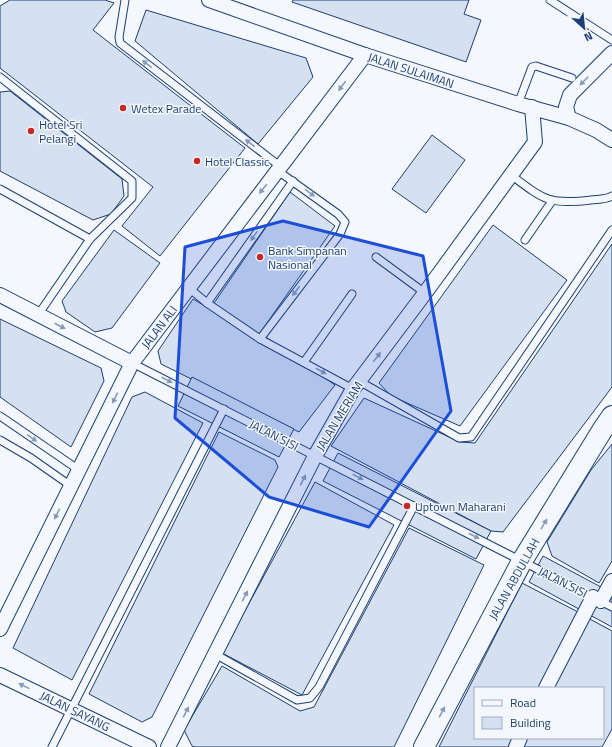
<svg xmlns="http://www.w3.org/2000/svg" width="612" height="747" viewBox="0 0 612 747" font-family="'Titillium Web',sans-serif">
  <style>
    .building { fill: #d5e0f0; stroke: #1d3f73 }
    .lines { fill: none; stroke-linecap: round; stroke-linejoin: round }
    .lane-casing { stroke: #1d3f73; stroke-width: 9 }
    .street-casing { stroke: #1d3f73; stroke-width: 16 }
    .secondary-casing { stroke: #1d3f73; stroke-width: 22 }
    .lane { stroke: #f4f7fb; stroke-width: 7 }
    .street { stroke: #f4f7fb; stroke-width: 14 }
    .secondary { stroke: #f4f7fb; stroke-width: 20 }
    .oneway { fill: #889bb7 }
    .marked { fill: #1d4ed8; fill-opacity: 0.2; stroke: #1d4ed8; stroke-width: 3; stroke-linejoin: round }
    .poi-dot { fill: #c62828; stroke: #f4f7fb; stroke-width: 1.5 }
    .labels { text-anchor: middle; dominant-baseline: central; stroke-width: 3; stroke-linejoin: round; paint-order: stroke }
    .street-label { font-size: 12px; fill: #1d3f73; stroke: #f4f7fb }
    .poi-label { font-size: 12px; fill: #1d3f73; stroke: #f4f7fb; text-anchor: start }
  </style>
  <rect width="100%" height="100%" fill="#f4f7fb"/>
  <!-- building -->
  <g class="building">
    <polygon points="10,0 105,0 114,3 93,30 245,148 160,256 122,226 153,187 0,68 0,6"/>
    <polygon points="293,0 469,0 464,14 481,20 466,62 292,2"/>
    <polygon points="146,10 306,58 313,77 258,144 135,41"/>
    <polygon points="10,91 122,179 124,196 111,214 93,220 0,171 0,92"/>
    <polygon points="432,135 465,160 426,213 392,189"/>
    <polygon points="290,192 335,226 260,333 335,385 299,432 161,364 158,351 193,299 210,309"/>
    <polygon points="493,225 567,280 460,426 391,396 379,383"/>
    <polygon points="114,230 160,263 112,328 95,332 66,312 62,301"/>
    <polygon points="612,244 612,387 503,532 491,531 331,446 364,398 460,442 475,443"/>
    <polygon points="0,319 101,368 104,381 71,447 0,397"/>
    <polygon points="192,377 294,429 279,457 178,406"/>
    <polygon points="145,392 203,423 72,680 13,648 132,397"/>
    <polygon points="219,432 275,460 278,467 152,717 142,722 89,694"/>
    <polygon points="612,444 612,561 599,583 552,556 547,542 591,470"/>
    <polygon points="338,453 491,531 476,559 323,481"/>
    <polygon points="315,482 394,525 302,695 222,653"/>
    <polygon points="409,528 484,565 394,747 195,747 192,746 184,730 222,666 300,711 314,707"/>
    <polygon points="543,556 612,593 612,627 529,582"/>
    <polygon points="522,583 580,613 542,688 475,688 475,738 518,738 513,747 439,747"/>
    <polygon points="588,618 612,631 612,729 602,747 521,747 525,738 603,738 603,688 551,688"/>
  </g>
  <g class="lines">
    <!-- lane casing -->
    <g class="lane-casing">
      <g id="lane">
        <polyline points="125,0 119,37 120,43 281,167"/>
        <polyline points="550,0 612,40"/>
        <polyline points="0,77 132,181 132,198 90,239 38,315"/>
        <polyline points="518,104 532,67 536,66 572,78"/>
        <polyline points="278,171 338,214 345,222 340,234 260,339 353,389"/>
        <path d="M511,175C544,200 549,205 591,200C597,199 606,200 612,196"/>
        <polyline points="0,189 90,239"/>
        <polyline points="525,240 552,201"/>
        <polyline points="376,257 425,293"/>
        <polyline points="189,288 207,303 293,181"/>
        <polyline points="207,303 260,339"/>
        <polyline points="304,362 352,294"/>
        <polyline points="132,363 612,607"/>
        <polyline points="359,381 459,438 471,437 612,230"/>
        <polyline points="0,416 79,470"/>
        <polyline points="0,440 31,458 71,486"/>
        <polyline points="215,654 297,700 310,698 319,687 414,506"/>
        <polyline points="52,747 224,409"/>
      </g>
    </g>
    <!-- street casing -->
    <g class="street-casing">
      <g id="street">
        <polyline points="209,0 365,55 518,104 569,118 596,130 612,140"/>
        <polyline points="569,118 566,107 570,95 612,53"/>
        <polyline points="0,295 132,363"/>
        <polyline points="601,601 612,581"/>
        <polyline points="0,629 132,363 365,55"/>
        <polyline points="0,675 149,747"/>
        <polyline points="546,688 593,597"/>
        <polyline points="168,747 315,456 353,389 425,293 535,142 532,107"/>
        <polyline points="516,747 520,738"/>
      </g>
    </g>
    <!-- secondary casing -->
    <g class="secondary-casing">
      <polyline id="secondary" points="424,747 522,561 603,429 612,416"/>
    </g>
    <!-- lane -->
    <use href="#lane" class="lane"/>
    <!-- street -->
    <use href="#street" class="street"/>
    <!-- secondary -->
    <use href="#secondary" class="secondary"/>
  </g>
  <!-- one-way arrows -->
  <defs><path id="oneway-solid" d="M-6-.8H1V-3.2L6.5 0L1 3.2V.8H-6Z"/></defs>
  <g class="oneway">
    <use href="#oneway-solid" transform="translate(147 64) rotate(-142)"/>
    <use href="#oneway-solid" transform="translate(584 81) rotate(135)"/>
    <use href="#oneway-solid" transform="translate(342 86) rotate(127)"/>
    <use href="#oneway-solid" transform="translate(250 143) rotate(-142)"/>
    <use href="#oneway-solid" transform="translate(263 189) rotate(129)"/>
    <use href="#oneway-solid" transform="translate(310 193) rotate(36)"/>
    <use href="#oneway-solid" transform="translate(254 236) rotate(125)"/>
    <use href="#oneway-solid" transform="translate(296 291) rotate(127)"/>
    <use href="#oneway-solid" transform="translate(60 326) rotate(27)"/>
    <use href="#oneway-solid" transform="translate(377 357) rotate(-53)"/>
    <use href="#oneway-solid" transform="translate(321 371) rotate(29)"/>
    <use href="#oneway-solid" transform="translate(167 380) rotate(27)"/>
    <use href="#oneway-solid" transform="translate(115 398) rotate(116)"/>
    <use href="#oneway-solid" transform="translate(32 438) rotate(35)"/>
    <use href="#oneway-solid" transform="translate(358 477) rotate(27)"/>
    <use href="#oneway-solid" transform="translate(303 480) rotate(-63)"/>
    <use href="#oneway-solid" transform="translate(57 514) rotate(116)"/>
    <use href="#oneway-solid" transform="translate(544 524) rotate(-59)"/>
    <use href="#oneway-solid" transform="translate(474 536) rotate(27)"/>
    <use href="#oneway-solid" transform="translate(245 596) rotate(-63)"/>
    <use href="#oneway-solid" transform="translate(24 686) rotate(-154)"/>
    <use href="#oneway-solid" transform="translate(186 712) rotate(-63)"/>
    <use href="#oneway-solid" transform="translate(442 712) rotate(-62)"/>
  </g>
  <!-- marked area -->
  <path class="marked" d="M283,221L423,256L451,411L369,527L269,497L175,418L185,247Z"/>
  <!-- markers -->
  <g class="poi-dot">
    <circle cx="123" cy="108" r="4"/>
    <circle cx="31" cy="131" r="4"/>
    <circle cx="197" cy="161" r="4"/>
    <circle cx="260" cy="257" r="4"/>
    <circle cx="407" cy="506" r="4"/>
  </g>
  <g class="labels">
    <!-- street labels -->
    <g class="street-label">
      <text transform="translate(411 70) rotate(18)">JALAN SULAIMAN</text>
      <text transform="translate(159 327) rotate(-53)">JALAN ALI</text>
      <text transform="translate(339 416) rotate(-59)">JALAN MERIAM</text>
      <text transform="translate(274 435) rotate(27)">JALAN SISI</text>
      <text transform="translate(514 579) rotate(-61)">JALAN ABDULLAH</text>
      <text transform="translate(563 582) rotate(27)">JALAN SISI</text>
      <text transform="translate(75 711) rotate(26)">JALAN SAYANG</text>
    </g>
    <!-- poi labels -->
    <g class="poi-label">
      <text x="131" y="108">Wetex Parade</text>
      <text x="39" y="124">Hotel Sri<tspan x="39" dy="14">Pelangi</tspan></text>
      <text x="205" y="161">Hotel Classic</text>
      <text x="268" y="250">Bank Simpanan<tspan x="268" dy="14">Nasional</tspan></text>
      <text x="415" y="506">Uptown Maharani</text>
    </g>
  </g>
  <!-- legend -->
  <rect x="474" y="687" width="130" height="52" fill="#f4f7fb" stroke="#9eadc5"/>
  <rect x="482" y="700" width="20" height="6" fill="#f4f7fb" stroke="#9eadc5"/>
  <text x="510" y="707" font-size="12" fill="#1d3f73">Road</text>
  <rect x="482" y="717" width="20" height="12" fill="#d5e0f0" stroke="#9eadc5"/>
  <text x="510" y="727" font-size="12" fill="#1d3f73">Building</text>
  <!-- north arrow -->
  <g transform="translate(584 28) rotate(153)" stroke="#f4f7fb" stroke-width="3" paint-order="stroke">
  <path d="M0-3L7 15L0 10L-7 15Z" fill="#1d3f73"/>
  <text y="-6" font-size="11" font-weight="bold" text-anchor="middle" fill="#1d3f73">N</text>
  </g>
</svg>
